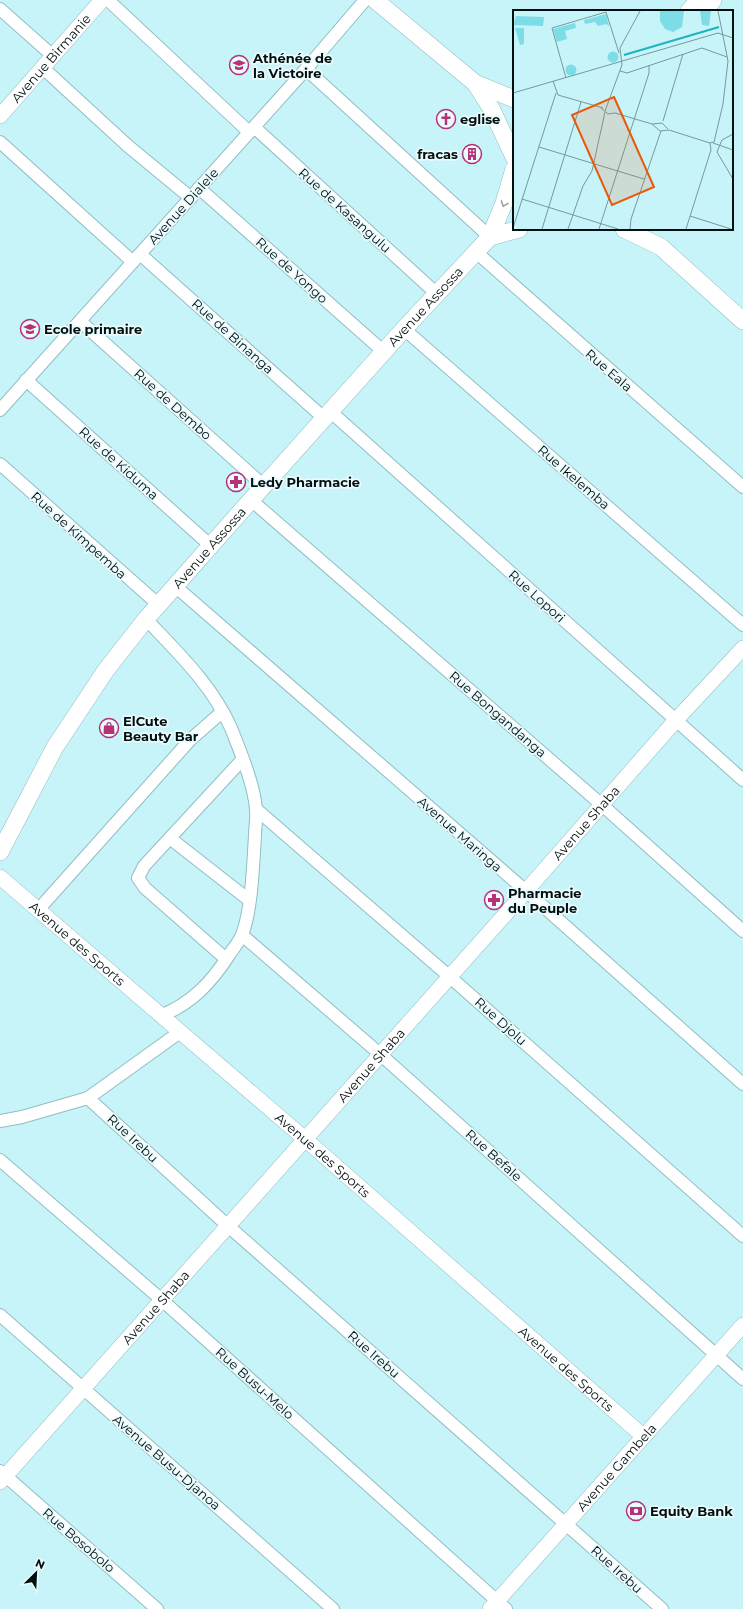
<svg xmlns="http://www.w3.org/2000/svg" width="743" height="1609" viewBox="0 0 743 1609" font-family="Montserrat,sans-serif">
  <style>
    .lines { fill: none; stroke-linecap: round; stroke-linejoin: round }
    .minor-casing { stroke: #92bdc2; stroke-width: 14 }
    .tertiary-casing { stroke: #92bdc2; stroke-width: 16 }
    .secondary-casing { stroke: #92bdc2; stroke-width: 18 }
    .minor { stroke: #fff; stroke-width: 12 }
    .tertiary { stroke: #fff; stroke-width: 15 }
    .secondary { stroke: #fff; stroke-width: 17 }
    .oneway { stroke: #9a9fa0 }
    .labels { text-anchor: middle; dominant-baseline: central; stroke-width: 3.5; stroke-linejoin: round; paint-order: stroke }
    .street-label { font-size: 13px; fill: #020f11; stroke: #eafbfd }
    .poi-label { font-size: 13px; font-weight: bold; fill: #020f11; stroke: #eafbfd; text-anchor: start }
    .inset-river { fill: none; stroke: #1fb3c0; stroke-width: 2 }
    .inset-road { fill: none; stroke: #78989c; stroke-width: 1 }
    .view { fill: #e8590c; fill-opacity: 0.15; stroke: #e8590c; stroke-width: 2 }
    .inset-edge { fill: none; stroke: #020f11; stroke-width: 2 }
  </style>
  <rect width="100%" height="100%" fill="#c7f4f8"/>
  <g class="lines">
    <!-- minor casing -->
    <g class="minor-casing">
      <g id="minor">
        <polyline points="108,0 249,132"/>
        <polyline points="0,9 53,56"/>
        <polyline points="43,68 128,146 191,198"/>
        <polyline points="306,69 490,237"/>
        <polyline points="254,127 437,294"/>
        <polyline points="0,142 133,262"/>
        <polyline points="199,188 384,352"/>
        <polyline points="476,252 743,487"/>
        <polyline points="140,254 325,419"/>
        <polyline points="81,322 264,486"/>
        <polyline points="404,329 743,625"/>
        <polyline points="26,380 211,546"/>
        <polyline points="0,410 306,69 365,0"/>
        <polyline points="331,412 743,780"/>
        <polyline points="0,464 159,605"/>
        <polyline points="251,500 602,805 743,931"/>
        <polyline points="175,586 526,891 743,1084"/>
        <path d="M146,619C178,653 212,685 231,728C240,751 254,784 256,809C257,818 255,827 255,836C253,865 252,909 242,935C239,942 233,949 229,955C211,983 191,1004 160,1016"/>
        <polyline points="256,809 450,977 743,1236"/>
        <polyline points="171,839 249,900"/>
        <polyline points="38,910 190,740 222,712"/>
        <polyline points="242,935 380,1054 743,1379"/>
        <polyline points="226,959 145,888 138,878 144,866 242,760"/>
        <polyline points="88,1098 227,1225 662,1609"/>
        <polyline points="0,1121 22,1117 88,1098 180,1032"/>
        <polyline points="0,1160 163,1301 506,1609"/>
        <polyline points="0,1315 333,1609"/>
        <polyline points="0,1471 157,1609"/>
      </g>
    </g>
    <!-- tertiary casing -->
    <g class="tertiary-casing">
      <g id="tertiary">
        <path id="s1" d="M0,116L102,0"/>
        <path id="s2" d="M0,877L305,1139L643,1436"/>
        <path id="s3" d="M0,1482L526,891L676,720L743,648"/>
        <path id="s4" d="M490,1609L743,1325"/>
      </g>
    </g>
    <!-- secondary casing -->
    <g class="secondary-casing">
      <g id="secondary">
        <polyline points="375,0 475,83 514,99"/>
        <polyline points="689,11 699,0"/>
        <polyline points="704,11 713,0"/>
        <polyline points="475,83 491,108 514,157"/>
        <polyline points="624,229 661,247 743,321"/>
        <polyline points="490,237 519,229"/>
        <path id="s5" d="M0,852L55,747L106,670L146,619L251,500L404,329L490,237L504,203L514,169"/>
      </g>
    </g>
    <!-- minor -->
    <use href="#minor" class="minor"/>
    <!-- tertiary -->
    <use href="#tertiary" class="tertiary"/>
    <!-- secondary -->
    <use href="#secondary" class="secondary"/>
  </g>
  <!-- one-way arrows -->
  <defs><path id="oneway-chevron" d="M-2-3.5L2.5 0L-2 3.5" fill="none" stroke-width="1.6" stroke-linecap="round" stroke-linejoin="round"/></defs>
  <use class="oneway" href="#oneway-chevron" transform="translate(504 204) rotate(110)"/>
  <!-- icons -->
  <defs>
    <g id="school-ring" transform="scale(1)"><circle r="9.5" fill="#eafbfd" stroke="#b63175" stroke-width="1.5"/><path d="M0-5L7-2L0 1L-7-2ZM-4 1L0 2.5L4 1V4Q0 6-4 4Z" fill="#b63175"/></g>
    <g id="church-ring" transform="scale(1)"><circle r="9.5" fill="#eafbfd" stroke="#b63175" stroke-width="1.5"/><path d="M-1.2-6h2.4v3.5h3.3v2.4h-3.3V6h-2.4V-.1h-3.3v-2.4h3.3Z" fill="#b63175"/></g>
    <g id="building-ring" transform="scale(1)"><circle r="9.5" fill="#eafbfd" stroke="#b63175" stroke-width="1.5"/><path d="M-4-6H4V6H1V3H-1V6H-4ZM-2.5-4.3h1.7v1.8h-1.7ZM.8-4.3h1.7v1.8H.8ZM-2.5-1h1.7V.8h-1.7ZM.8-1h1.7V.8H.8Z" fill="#b63175"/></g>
    <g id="pharmacy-ring" transform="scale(1)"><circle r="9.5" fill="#eafbfd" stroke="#b63175" stroke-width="1.5"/><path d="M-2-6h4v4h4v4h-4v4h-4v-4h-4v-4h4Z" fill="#b63175"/></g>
    <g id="shop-ring" transform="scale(1)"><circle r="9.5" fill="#eafbfd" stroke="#b63175" stroke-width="1.5"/><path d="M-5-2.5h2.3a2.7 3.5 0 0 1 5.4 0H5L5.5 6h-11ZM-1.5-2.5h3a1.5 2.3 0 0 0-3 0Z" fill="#b63175"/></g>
    <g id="bank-ring" transform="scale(1)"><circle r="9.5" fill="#eafbfd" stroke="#b63175" stroke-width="1.5"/><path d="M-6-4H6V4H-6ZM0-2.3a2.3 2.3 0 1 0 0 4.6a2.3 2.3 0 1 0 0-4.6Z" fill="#b63175"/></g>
  </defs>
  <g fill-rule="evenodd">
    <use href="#school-ring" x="239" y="65"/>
    <use href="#church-ring" x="446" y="119"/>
    <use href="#building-ring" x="472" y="154"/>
    <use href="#school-ring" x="30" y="329"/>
    <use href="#pharmacy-ring" x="236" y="482"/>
    <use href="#shop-ring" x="109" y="728"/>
    <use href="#pharmacy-ring" x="494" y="900"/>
    <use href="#bank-ring" x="636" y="1511"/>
  </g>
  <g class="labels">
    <!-- street labels -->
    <g class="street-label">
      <text stroke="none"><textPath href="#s1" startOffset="77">Avenue Birmanie</textPath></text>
      <text transform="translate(183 206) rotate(-48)">Avenue Dialele</text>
      <text transform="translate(345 210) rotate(42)">Rue de Kasangulu</text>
      <text transform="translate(292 270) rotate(42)">Rue de Yongo</text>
      <text stroke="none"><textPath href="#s5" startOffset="695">Avenue Assossa</textPath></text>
      <text transform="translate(233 336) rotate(42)">Rue de Binanga</text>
      <text transform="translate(609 370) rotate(41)">Rue Eala</text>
      <text transform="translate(173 404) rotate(42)">Rue de Dembo</text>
      <text transform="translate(119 463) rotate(42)">Rue de Kiduma</text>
      <text transform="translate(574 477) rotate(41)">Rue Ikelemba</text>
      <text transform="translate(79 535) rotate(42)">Rue de Kimpemba</text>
      <text stroke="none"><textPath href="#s5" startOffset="371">Avenue Assossa</textPath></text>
      <text transform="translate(537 596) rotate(42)">Rue Lopori</text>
      <text transform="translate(498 714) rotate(41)">Rue Bongandanga</text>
      <text stroke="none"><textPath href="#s3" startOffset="882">Avenue Shaba</textPath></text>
      <text transform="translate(460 834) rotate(41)">Avenue Maringa</text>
      <text stroke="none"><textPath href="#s2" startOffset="102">Avenue des Sports</textPath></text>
      <text transform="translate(501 1021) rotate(42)">Rue Djolu</text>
      <text stroke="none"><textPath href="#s3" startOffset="558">Avenue Shaba</textPath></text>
      <text transform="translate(133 1138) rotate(43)">Rue Irebu</text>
      <text stroke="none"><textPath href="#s2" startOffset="426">Avenue des Sports</textPath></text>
      <text transform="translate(494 1155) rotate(42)">Rue Befale</text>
      <text stroke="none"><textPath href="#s3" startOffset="234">Avenue Shaba</textPath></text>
      <text transform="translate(374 1354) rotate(41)">Rue Irebu</text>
      <text stroke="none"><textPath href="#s2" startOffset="750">Avenue des Sports</textPath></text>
      <text transform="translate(255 1383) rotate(42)">Rue Busu-Melo</text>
      <text transform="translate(167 1462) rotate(41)">Avenue Busu-Djanoa</text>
      <text stroke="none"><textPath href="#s4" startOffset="190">Avenue Gambela</textPath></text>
      <text transform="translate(79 1540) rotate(41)">Rue Bosobolo</text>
      <text transform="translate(617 1569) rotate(42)">Rue Irebu</text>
    </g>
    <!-- poi labels -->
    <g class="poi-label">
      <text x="253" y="58">Athénée de<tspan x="253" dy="15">la Victoire</tspan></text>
      <text x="460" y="119">eglise</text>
      <text x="458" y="154" text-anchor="end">fracas</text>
      <text x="44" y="329">Ecole primaire</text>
      <text x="250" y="482">Ledy Pharmacie</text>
      <text x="123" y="721">ElCute<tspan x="123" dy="15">Beauty Bar</tspan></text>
      <text x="508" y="893">Pharmacie<tspan x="508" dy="15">du Peuple</tspan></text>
      <text x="650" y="1511">Equity Bank</text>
    </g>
  </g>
  <!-- overview -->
  <g transform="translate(513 10)">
    <rect width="220" height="220" fill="#c7f4f8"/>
    <path d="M93,4L96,16L93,14L85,16L82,12L72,14L71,10ZM3,6L31,7L30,16L0,15ZM62,13L63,18L52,21L54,29L44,32L40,19Z" fill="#7cdde6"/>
    <path d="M94.5 47a5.5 5.5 0 1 1 11 0a5.5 5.5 0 1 1-11 0ZM52.5 60a5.5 5.5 0 1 1 11 0a5.5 5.5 0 1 1-11 0Z" fill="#7cdde6"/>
    <path d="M147,1H171L169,17L160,22L152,19L147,11ZM187,1H198L196,16L189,15ZM2,18H11V34L7,35Z" fill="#7cdde6"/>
    <path class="inset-river" d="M111,45L206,17"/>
    <path class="inset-road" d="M107,61L114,63L189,38L214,47M53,68L39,18L93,2L106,43M40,71L45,85L90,98M0,83L205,23L220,28M88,98L95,104L102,103L139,114L149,113L155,119M92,101L109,55L107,38L127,1M150,111L170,44M139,114L147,121L156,120L197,133L201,132L210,94L215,51L205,1M209,130L220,124M200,133L220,140M26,137L131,169M204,142L220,169M204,142L209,130M9,189L105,219M177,206L218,219M0,218L43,83M29,219L68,92M55,219L70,176L79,161L92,102M86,219L136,63V55M117,219L118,209L148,121M173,219L198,140L197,133"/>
    <path class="view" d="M101,87L141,177L99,195L59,105Z"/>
    <rect width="220" height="220" class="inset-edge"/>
  </g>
  <!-- north arrow -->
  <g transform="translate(36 1573) rotate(24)" stroke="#eafbfd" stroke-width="3" paint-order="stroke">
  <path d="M0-3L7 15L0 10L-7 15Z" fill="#020f11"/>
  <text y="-6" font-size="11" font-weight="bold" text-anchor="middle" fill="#020f11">N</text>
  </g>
</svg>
